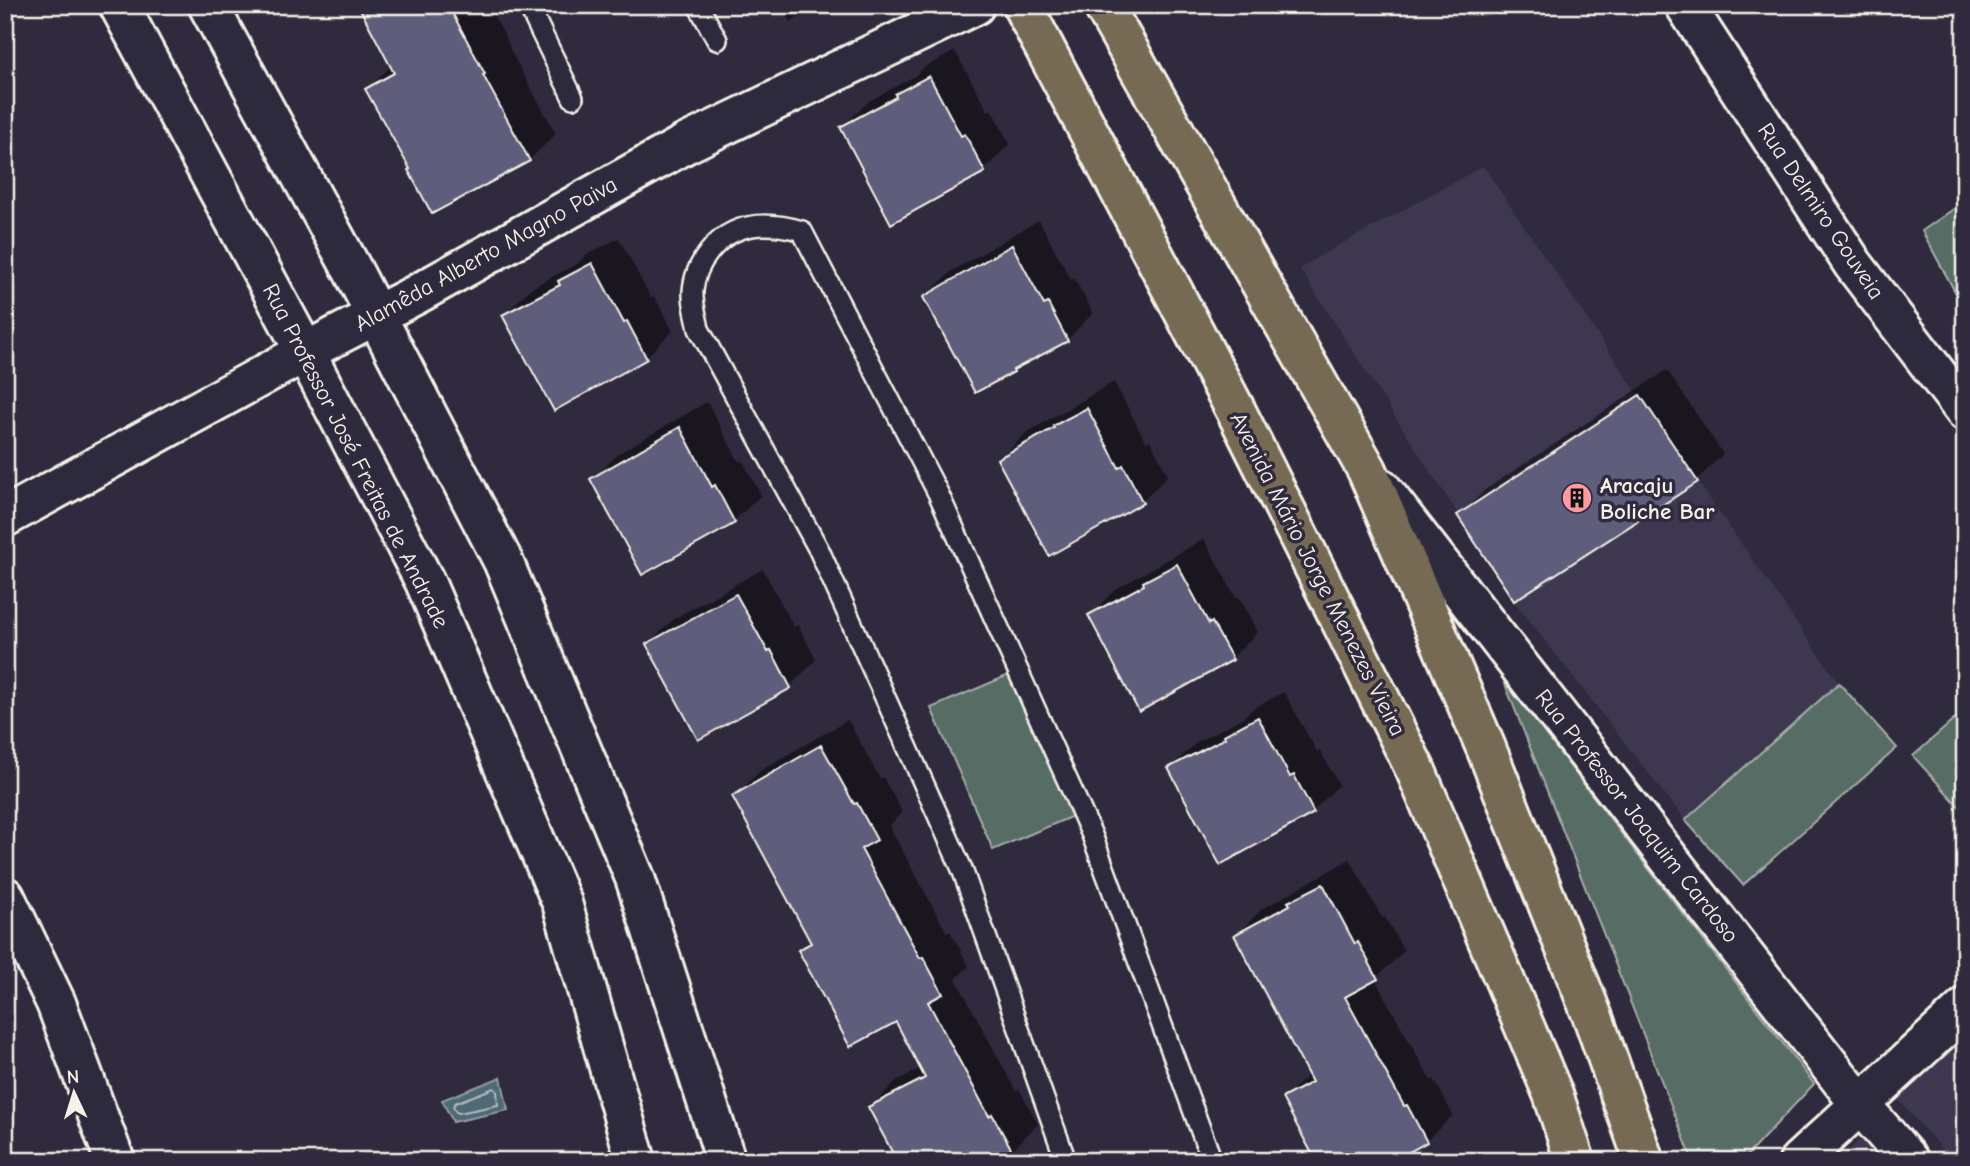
<svg xmlns="http://www.w3.org/2000/svg" width="1970" height="1166" viewBox="0 0 1970 1166" font-family="'Comic Neue',sans-serif">
  <style>
    .built { fill: #3d3950 }
    .green { fill: #596c66; stroke: #a6aea7; stroke-width: 2 }
    .water { fill: #506977; stroke: #929fa4; stroke-width: 2 }
    .shadow { fill: #0007 }
    .lines { fill: none; stroke-linecap: round; stroke-linejoin: round }
    .shore { stroke: #b2bbbb; stroke-width: 2 }
    .building { fill: #5e5d7b; stroke: #f4f1e8; stroke-width: 2 }
    .service-casing { stroke: #f4f1e8; stroke-width: 24 }
    .minor-casing { stroke: #f4f1e8; stroke-width: 44 }
    .tertiary-casing { stroke: #f4f1e8; stroke-width: 44 }
    .primary-casing { stroke: #f4f1e8; stroke-width: 44 }
    .service { stroke: #2f2a3d; stroke-width: 19 }
    .minor { stroke: #2f2a3d; stroke-width: 38 }
    .tertiary { stroke: #2f2a3d; stroke-width: 38 }
    .primary { stroke: #766a54; stroke-width: 38 }
    .labels { text-anchor: middle; dominant-baseline: central; stroke-width: 7; stroke-linejoin: round; paint-order: stroke }
    .street-label { font-size: 23px; fill: #f4f1e8; stroke: #2f2a3d }
    .poi-label { font-size: 23px; font-weight: bold; fill: #f4f1e8; stroke: #2f2a3d; text-anchor: start }
  </style>
  <rect width="100%" height="100%" fill="#2f2a3d"/>
  <filter id="ink" filterUnits="userSpaceOnUse"><feTurbulence type="fractalNoise" baseFrequency=".0143" numOctaves="2"/><feDisplacementMap in="SourceGraphic" scale="14" xChannelSelector="R" yChannelSelector="G"/><feConvolveMatrix kernelMatrix="1 2 1 2 8 2 1 2 1" color-interpolation-filters="sRGB"/></filter>
  <g filter="url(#ink)">
    <!-- built -->
    <g class="built">
      <polygon points="1483,166 1698,482 1839,683 1685,820 1514,601 1300,269 1316,258"/>
      <polygon points="1965,1039 1965,1161 1952,1161 1897,1098"/>
      <polygon points="1862,1138 1881,1161 1837,1161"/>
    </g>
    <!-- green -->
    <g class="green">
      <polygon points="1965,201 1965,310 1922,231"/>
      <polygon points="1011,674 1073,816 993,850 931,708"/>
      <polygon points="1503,679 1814,1084 1742,1161 1693,1161"/>
      <polygon points="1839,683 1897,748 1743,885 1685,820"/>
      <polygon points="1965,710 1965,813 1913,756"/>
    </g>
    <!-- water -->
    <polygon class="water" points="501,1077 508,1110 453,1122 442,1100"/>
    <!-- shadow -->
    <g class="shadow">
      <polygon points="360,5 488,5 510,46 509,48 556,134 529,160 412,168 367,89 392,65"/>
      <polygon points="781,5 821,5 790,22"/>
      <polygon points="955,51 988,111 991,109 1010,144 984,170 842,127 869,101 915,76 923,68"/>
      <polygon points="1039,220 1071,280 1074,278 1093,313 1067,340 1019,365 1013,371 925,297 952,271"/>
      <polygon points="619,238 651,298 654,296 673,331 646,357 555,409 504,315 531,288 577,264 586,255"/>
      <polygon points="1667,370 1723,454 1697,480 1459,515 1486,489"/>
      <polygon points="1114,382 1146,442 1150,440 1168,475 1142,502 1000,459 1026,433"/>
      <polygon points="707,402 739,462 742,460 761,495 734,521 643,573 593,479 619,453"/>
      <polygon points="1204,539 1236,598 1239,597 1258,632 1232,658 1090,615 1116,589"/>
      <polygon points="763,569 794,627 798,625 816,660 790,686 648,644 675,618"/>
      <polygon points="1284,692 1317,752 1320,750 1339,785 1313,811 1170,768 1197,742 1244,717 1252,709"/>
      <polygon points="848,720 880,779 883,777 902,812 889,826 947,933 950,931 969,966 956,979 1016,1091 1019,1089 1038,1124 1014,1148 1021,1161 898,1161 870,1108 896,1081 922,1068 897,1020 801,950 811,940 734,797 761,770"/>
      <polygon points="1350,859 1382,918 1385,917 1404,951 1375,979 1431,1081 1434,1079 1453,1115 1426,1141 1284,1098 1310,1073 1236,935 1262,909"/>
    </g>
    <g class="lines">
      <!-- shore -->
      <polygon class="shore" points="494,1088 497,1091 498,1105 459,1113 456,1112 453,1106 455,1103"/>
    </g>
    <!-- building -->
    <g class="building">
      <polygon points="358,5 448,5 485,74 483,75 530,161 432,214 408,170 410,169 365,89 394,73"/>
      <polygon points="929,76 961,136 965,134 985,172 891,224 840,127 896,97 895,94"/>
      <polygon points="1012,245 1044,305 1048,303 1068,341 1013,370 1014,372 975,393 923,297"/>
      <polygon points="592,263 624,323 627,321 647,359 554,411 502,315 560,285 558,281"/>
      <polygon points="1640,395 1698,482 1514,601 1457,515"/>
      <polygon points="1087,408 1119,468 1123,465 1143,503 1049,556 997,459 1054,428 1053,426"/>
      <polygon points="680,427 712,487 715,485 735,523 642,575 590,479"/>
      <polygon points="1177,564 1209,624 1212,622 1233,660 1139,712 1088,615 1144,585 1143,582"/>
      <polygon points="736,594 768,652 771,650 791,688 698,740 646,644"/>
      <polygon points="1258,717 1290,777 1294,775 1314,813 1220,865 1168,768 1225,738 1224,735"/>
      <polygon points="821,745 854,804 857,803 877,840 861,849 920,958 923,957 943,994 928,1002 989,1116 992,1114 1018,1161 897,1161 868,1107 925,1078 896,1022 850,1047 798,950 811,943 732,796"/>
      <polygon points="1323,884 1355,944 1358,942 1378,979 1345,997 1404,1106 1407,1105 1427,1142 1393,1161 1316,1161 1282,1098 1312,1082 1234,935 1290,905 1288,902"/>
    </g>
    <g class="lines">
      <!-- service casing -->
      <g class="service-casing">
        <g id="service">
          <polyline points="528,5 573,98"/>
          <polyline points="698,5 717,40"/>
          <path d="M1066,1161L962,869L819,550L699,329C697,317 692,303 693,291C694,277 700,263 709,252C733,221 767,221 802,231L938,493L1092,835L1212,1161"/>
        </g>
      </g>
      <!-- minor casing -->
      <g class="minor-casing">
        <g id="minor">
          <polyline points="119,5 305,352 425,582 562,903 636,1161"/>
          <polyline points="1685,5 1853,264 1965,411"/>
          <polyline points="5,517 305,352 417,294 685,144 975,5"/>
          <polyline points="5,897 56,1003 115,1161"/>
          <polyline points="1799,1161 1965,1008"/>
        </g>
      </g>
      <!-- tertiary casing -->
      <g class="tertiary-casing">
        <g id="tertiary">
          <polyline points="208,5 353,271 503,561 635,878 726,1161"/>
          <polyline points="1381,488 1859,1103 1909,1161"/>
        </g>
      </g>
      <!-- primary casing -->
      <g class="primary-casing">
        <g id="primary">
          <polyline points="1022,5 1236,411 1416,771 1553,1094 1575,1161"/>
          <polyline points="1103,5 1367,470 1486,748 1594,1020 1644,1161"/>
        </g>
      </g>
      <!-- service -->
      <use href="#service" class="service"/>
      <!-- minor -->
      <use href="#minor" class="minor"/>
      <!-- tertiary -->
      <use href="#tertiary" class="tertiary"/>
      <!-- primary -->
      <use href="#primary" class="primary"/>
    </g>
  </g>
  <!-- icons -->
  <defs>
    <g id="building-disc" transform="scale(1.575)"><circle r="9.5" fill="#ff9aa2" stroke="#2f2a3d"/><path d="M-4-6H4V6H1V3H-1V6H-4ZM-2.5-4.3h1.7v1.8h-1.7ZM.8-4.3h1.7v1.8H.8ZM-2.5-1h1.7V.8h-1.7ZM.8-1h1.7V.8H.8Z" fill="#111"/></g>
  </defs>
  <g fill-rule="evenodd">
    <use href="#building-disc" x="1577" y="498"/>
  </g>
  <g class="labels">
    <!-- street labels -->
    <g class="street-label">
      <text transform="translate(1821 211) rotate(56)">Rua Delmiro Gouveia</text>
      <text transform="translate(486 254) rotate(-29)">Alamêda Alberto Magno Paiva</text>
      <text transform="translate(356 456) rotate(63)">Rua Professor José Freitas de Andrade</text>
      <text transform="translate(1318 574) rotate(63)">Avenida Mário Jorge Menezes Vieira</text>
      <text transform="translate(1637 816) rotate(52)">Rua Professor Joaquim Cardoso</text>
    </g>
    <!-- poi labels -->
    <g class="poi-label">
      <text x="1600" y="485">Aracaju<tspan x="1600" dy="26">Boliche Bar</tspan></text>
    </g>
  </g>
  <!-- margin -->
  <rect width="1970" height="1166" fill="none" stroke="#2f2a3d" stroke-width="28"/>
  <rect x="14" y="14" width="1942" height="1138" fill="none" stroke="#f4f1e8" stroke-width="2.5" filter="url(#ink)"/>
  <!-- north arrow -->
  <g transform="translate(74 1093) rotate(356)" stroke="#2f2a3d" stroke-width="5" paint-order="stroke">
  <path d="M0-5L12 26L0 18L-12 26Z" fill="#f4f1e8"/>
  <text y="-10" font-size="19" font-weight="bold" text-anchor="middle" fill="#f4f1e8">N</text>
  </g>
</svg>
